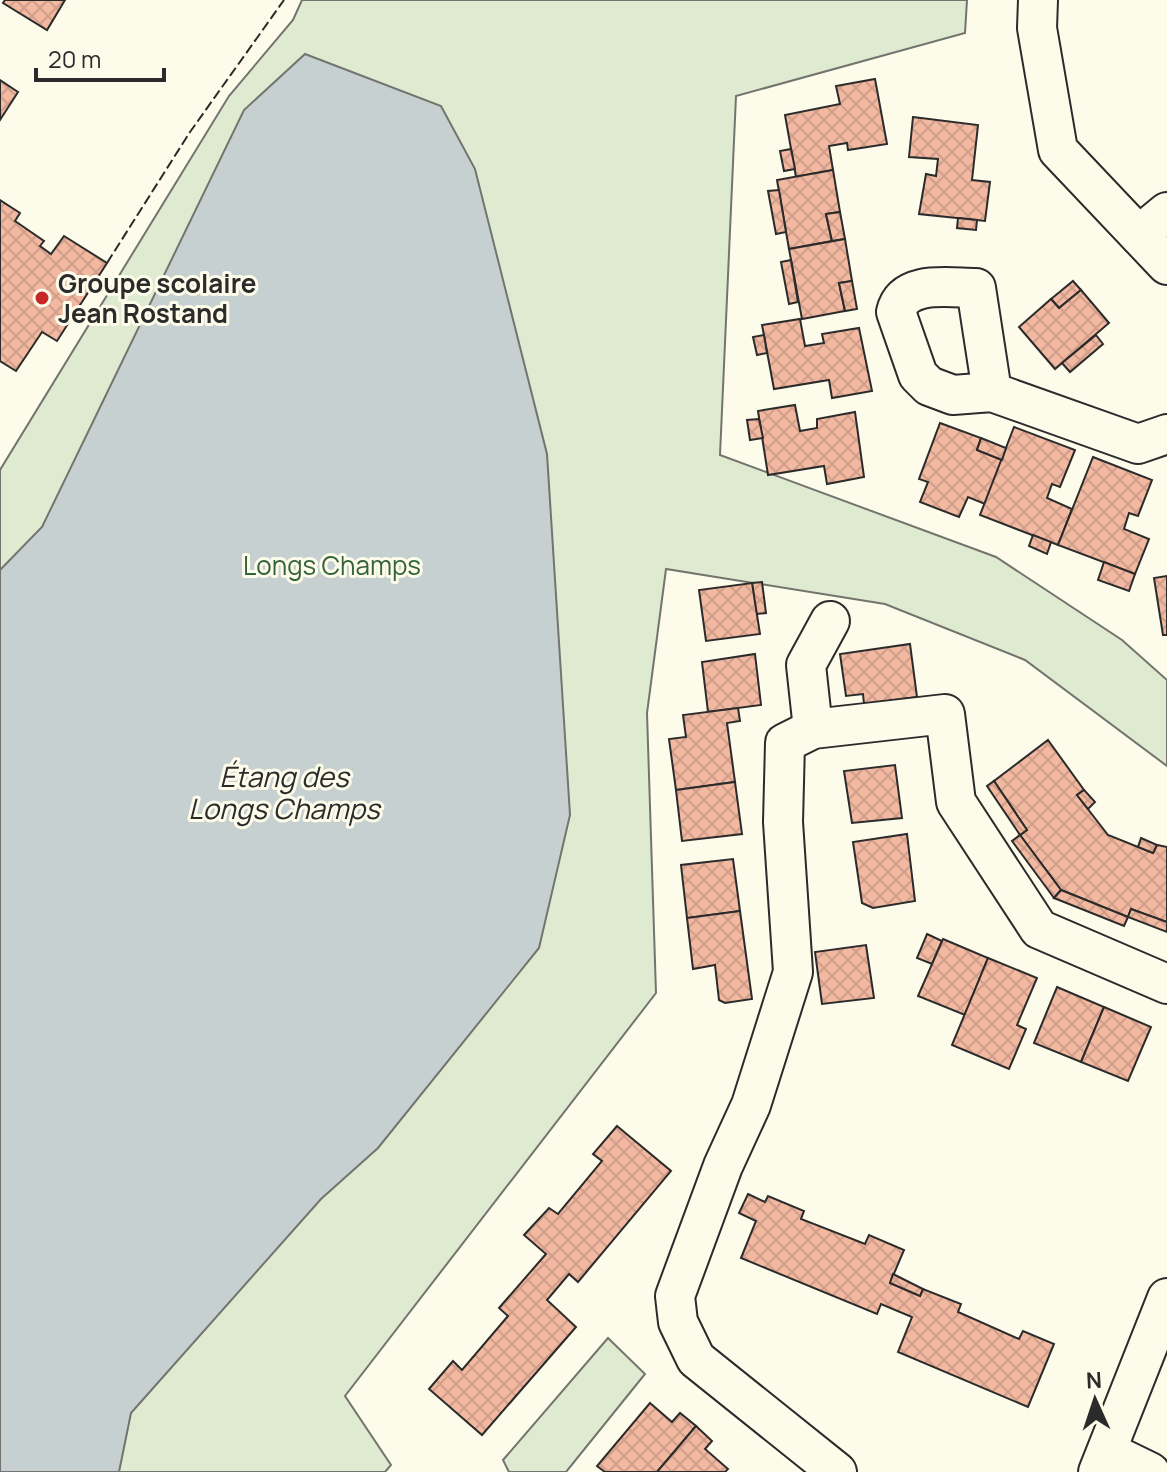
<svg xmlns="http://www.w3.org/2000/svg" width="1167" height="1472" viewBox="0 0 1167 1472" font-family="Manrope,sans-serif">
  <style>
    .green { fill: #deebd1; stroke: #74746e; stroke-width: 2 }
    .water { fill: #c7d0d0; stroke: #74746e; stroke-width: 2 }
    .building { fill: url(#building-cross-hatch); stroke: #2b2b2b; stroke-width: 2 }
    .lines { fill: none; stroke-linecap: round; stroke-linejoin: round }
    .street-casing { stroke: #2b2b2b; stroke-width: 42 }
    .street { stroke: #fdfbea; stroke-width: 38 }
    .fence { stroke: #2b2b2b; stroke-width: 2; stroke-dasharray: 10 4; stroke-linecap: butt }
    .poi-dot { fill: #c62828; stroke: #fdfbea; stroke-width: 3 }
    .labels { text-anchor: middle; dominant-baseline: central; stroke-width: 6; stroke-linejoin: round; paint-order: stroke }
    .poi-label { font-size: 26px; font-weight: bold; fill: #2b2b2b; stroke: #fdfbea; text-anchor: start }
    .park-label { font-size: 26px; fill: #34623c; stroke: #fdfbea }
    .water-label { font-size: 28px; font-style: italic; fill: #2b2b2b; stroke: #fdfbea }
  </style>
  <defs>
    <pattern id="building-cross-hatch" width="8" height="8" patternUnits="userSpaceOnUse" patternTransform="scale(2)"><rect width="8" height="8" fill="#f2b8a0"/><path d="M0 0l8 8M0 8l8-8" fill="none" stroke="#d09e8a"/></pattern>
  </defs>
  <rect width="100%" height="100%" fill="#fdfbea"/>
  <!-- green -->
  <g class="green">
    <polygon points="302,0 967,0 965,33 736,96 720,455 996,557 1122,640 1167,680 1167,766 1025,660 885,604 666,569 647,713 656,993 345,1396 391,1465 385,1472 0,1472 0,470 229,96 293,20"/>
    <polygon points="608,1338 645,1374 566,1472 509,1472 503,1460"/>
  </g>
  <!-- water -->
  <polygon class="water" points="305,54 441,106 475,169 547,454 570,815 539,948 378,1148 321,1199 131,1413 119,1472 0,1472 0,570 42,527 244,110"/>
  <!-- building -->
  <g class="building">
    <polygon points="5,0 65,0 47,30 3,3"/>
    <polygon points="875,79 887,144 848,150 847,143 829,146 833,170 796,177 785,115 840,104 836,86"/>
    <polygon points="0,80 18,92 0,120"/>
    <polygon points="913,117 978,125 972,180 990,182 985,221 919,214 926,174 936,176 938,159 909,157"/>
    <polygon points="791,149 795,169 784,171 780,151"/>
    <polygon points="833,170 840,212 826,214 832,241 789,249 777,180"/>
    <polygon points="779,190 786,232 776,234 768,191"/>
    <polygon points="0,200 20,213 15,221 44,241 40,246 51,254 64,236 107,263 57,341 42,332 16,371 0,361"/>
    <polygon points="840,212 845,239 832,241 826,214"/>
    <polygon points="958,218 977,220 976,230 957,228"/>
    <polygon points="845,239 852,281 839,283 845,311 802,319 789,249"/>
    <polygon points="791,260 798,302 789,304 781,262"/>
    <polygon points="852,281 857,309 845,311 839,283"/>
    <polygon points="1073,281 1081,290 1059,308 1051,299"/>
    <polygon points="1081,290 1109,323 1055,369 1019,327 1051,299 1059,308"/>
    <polygon points="800,319 805,346 824,343 822,334 859,328 872,391 832,398 829,380 774,389 762,325"/>
    <polygon points="764,335 767,353 757,355 753,337"/>
    <polygon points="1096,335 1103,344 1070,372 1062,363"/>
    <polygon points="795,405 800,431 817,428 817,419 855,412 864,477 827,484 824,466 768,475 758,411"/>
    <polygon points="759,419 763,438 750,440 747,420"/>
    <polygon points="940,423 981,438 977,450 1002,460 985,504 968,497 959,517 920,502 928,482 919,479"/>
    <polygon points="1014,427 1075,450 1060,487 1052,484 1047,498 1072,509 1058,545 980,515"/>
    <polygon points="981,438 1006,448 1002,460 977,450"/>
    <polygon points="1093,457 1152,480 1138,516 1129,513 1124,529 1149,539 1135,574 1058,545"/>
    <polygon points="1033,535 1051,542 1047,554 1029,546"/>
    <polygon points="1104,562 1135,574 1129,591 1098,580"/>
    <polygon points="1167,576 1167,635 1163,635 1154,578"/>
    <polygon points="762,582 766,613 756,614 752,583"/>
    <polygon points="752,583 760,634 706,641 699,590"/>
    <polygon points="910,644 917,697 864,704 863,694 846,696 840,654"/>
    <polygon points="755,654 761,705 708,712 702,662"/>
    <polygon points="738,708 740,721 727,723 735,782 676,790 669,739 686,737 683,715"/>
    <polygon points="1048,740 1084,790 1077,795 1108,835 1153,853 1157,845 1167,847 1167,922 1131,909 1128,917 1061,890 1020,835 1027,830 994,781"/>
    <polygon points="895,765 902,818 852,823 844,771"/>
    <polygon points="994,781 1027,830 1020,835 987,786"/>
    <polygon points="735,782 742,834 682,841 676,790"/>
    <polygon points="1084,790 1095,802 1088,809 1077,795"/>
    <polygon points="907,834 915,901 873,908 862,903 853,842"/>
    <polygon points="1020,835 1061,890 1054,898 1012,841"/>
    <polygon points="1141,838 1157,845 1153,853 1138,847"/>
    <polygon points="733,859 740,911 687,918 681,865"/>
    <polygon points="1061,890 1128,917 1124,926 1054,898"/>
    <polygon points="1131,909 1167,922 1167,932 1128,917"/>
    <polygon points="740,911 752,999 725,1003 719,1000 715,965 693,969 687,918"/>
    <polygon points="927,934 942,941 932,964 917,958"/>
    <polygon points="943,939 988,958 965,1015 918,996"/>
    <polygon points="866,945 874,998 822,1004 815,952"/>
    <polygon points="988,958 1037,978 1017,1025 1026,1029 1009,1069 952,1045"/>
    <polygon points="1057,987 1104,1007 1081,1062 1034,1043"/>
    <polygon points="1104,1007 1151,1027 1128,1081 1081,1062"/>
    <polygon points="617,1126 671,1171 578,1282 569,1274 547,1300 576,1327 482,1435 429,1389 453,1361 462,1370 508,1316 499,1308 546,1254 524,1235 549,1208 558,1214 602,1161 593,1154"/>
    <polygon points="748,1194 765,1202 768,1196 804,1211 801,1219 865,1244 869,1235 904,1250 890,1283 920,1296 923,1289 961,1304 958,1312 1019,1339 1023,1331 1054,1344 1028,1407 898,1352 912,1317 881,1304 877,1314 741,1258 756,1221 739,1213"/>
    <polygon points="893,1274 923,1289 920,1296 890,1283"/>
    <polygon points="650,1403 672,1422 680,1413 696,1426 657,1472 605,1472 597,1466"/>
    <polygon points="696,1426 712,1441 705,1449 728,1469 725,1472 657,1472"/>
  </g>
  <g class="lines">
    <!-- street casing -->
    <g class="street-casing">
      <g id="street">
        <polyline points="1038,0 1037,28 1058,150 1167,265"/>
        <polyline points="1139,235 1167,212"/>
        <path d="M992,392L976,288C950,288 904,279 896,312L918,375L929,386L953,395L992,392L1138,444L1167,434"/>
        <polyline points="813,729 806,665 830,621"/>
        <polyline points="1107,1451 1150,1472"/>
        <polyline points="837,1472 696,1359 678,1322 675,1296 723,1166 751,1105 793,972 783,822 785,743 813,729 945,714 956,802 1039,929 1167,984"/>
        <polyline points="1098,1472 1167,1298"/>
      </g>
    </g>
    <!-- street -->
    <use href="#street" class="street"/>
    <!-- fence -->
    <polyline class="fence" points="107,263 190,132 284,0"/>
  </g>
  <!-- markers -->
  <circle class="poi-dot" cx="42" cy="298" r="8"/>
  <g class="labels">
    <!-- poi labels -->
    <g class="poi-label">
      <text x="58" y="283">Groupe scolaire<tspan x="58" dy="30">Jean Rostand</tspan></text>
    </g>
    <!-- park labels -->
    <g class="park-label">
      <text x="332" y="565">Longs Champs</text>
    </g>
    <!-- water labels -->
    <g class="water-label">
      <text x="284" y="776">Étang des<tspan x="284" dy="32">Longs Champs</tspan></text>
    </g>
  </g>
  <!-- north arrow -->
  <g transform="translate(1095 1400) rotate(357)" stroke="#fdfbea" stroke-width="6" paint-order="stroke">
  <path d="M0-6L14 30L0 20L-14 30Z" fill="#2b2b2b"/>
  <text y="-12" font-size="22" font-weight="bold" text-anchor="middle" fill="#2b2b2b">N</text>
  </g>
  <!-- scale -->
  <path d="M36 68v12h128v-12" fill="none" stroke="#2b2b2b" stroke-width="4"/>
  <text x="48" y="68" font-size="24" fill="#2b2b2b" stroke="#fdfbea" stroke-width="6" paint-order="stroke">20 m</text>
</svg>
